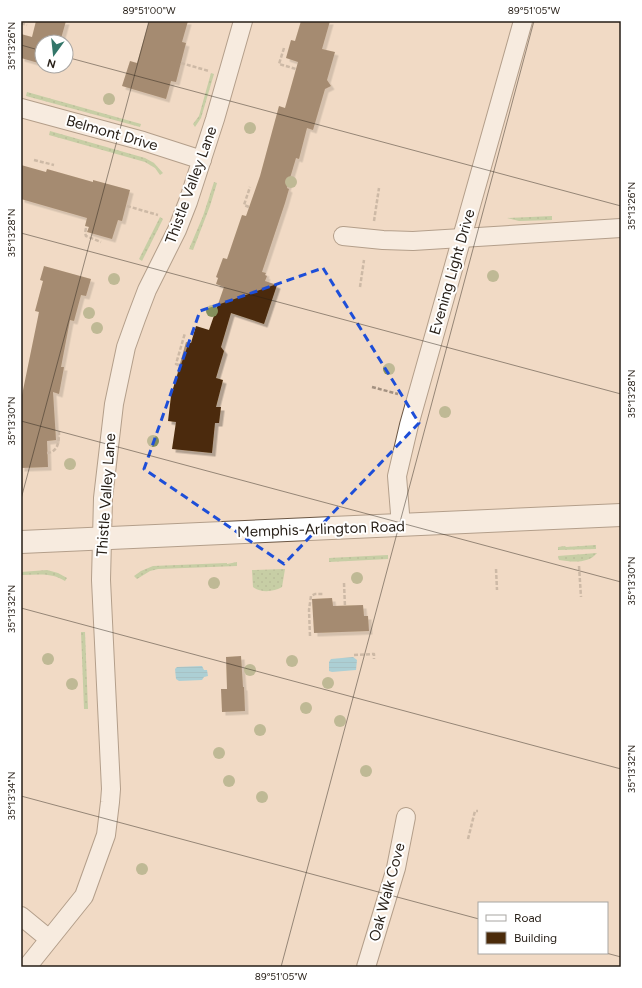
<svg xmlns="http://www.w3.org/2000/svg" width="642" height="988" viewBox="0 0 642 988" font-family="Figtree,sans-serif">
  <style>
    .grass { fill: url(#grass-dots) }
    .water { fill: url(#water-rules) }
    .building { fill: #4b2b0a; filter: url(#shadow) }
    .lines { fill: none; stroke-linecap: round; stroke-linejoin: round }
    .minor-casing { stroke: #6a5644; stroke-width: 20 }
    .tertiary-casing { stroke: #6a5644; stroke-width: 24 }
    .path { stroke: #a39181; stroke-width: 2.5; stroke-dasharray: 4 2; stroke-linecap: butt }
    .minor { stroke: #fff; stroke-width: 18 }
    .tertiary { stroke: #fff; stroke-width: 22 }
    .tree { fill: #84905c }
    .marked { fill: none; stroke: #1d4ed8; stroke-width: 3; stroke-dasharray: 8 5; stroke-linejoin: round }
    .ticks { fill: none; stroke: #261e16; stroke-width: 1; stroke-opacity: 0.45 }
    .labels { text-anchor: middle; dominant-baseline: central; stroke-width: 4; stroke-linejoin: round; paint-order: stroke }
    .street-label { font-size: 15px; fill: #261e16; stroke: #fff }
    .neatline { fill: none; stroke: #261e16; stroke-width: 1.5 }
    .ticks-label { font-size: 10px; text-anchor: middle; fill: #261e16 }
  </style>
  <defs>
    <pattern id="grass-dots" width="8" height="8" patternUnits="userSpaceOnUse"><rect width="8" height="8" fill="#94be7e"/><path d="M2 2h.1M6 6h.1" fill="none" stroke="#799a66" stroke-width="1.8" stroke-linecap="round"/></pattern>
    <pattern id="water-rules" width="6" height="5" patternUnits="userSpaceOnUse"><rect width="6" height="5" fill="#5ac1e7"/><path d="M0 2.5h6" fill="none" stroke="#4ea5c5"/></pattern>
    <filter id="shadow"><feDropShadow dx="3.5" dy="3.5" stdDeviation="0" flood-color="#0004"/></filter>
  </defs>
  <rect width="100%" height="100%" fill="#f1dac5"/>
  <!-- grass -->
  <g class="grass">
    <polygon points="211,73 214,74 201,118 195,127 193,124 199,116"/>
    <polygon points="27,92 141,124 140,127 26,96"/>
    <polygon points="50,131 145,158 154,163 163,173 160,175 155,168 145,162 49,135"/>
    <polygon points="214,182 217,183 210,206 193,250 189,249 203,216"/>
    <polygon points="552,216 552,220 519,221 507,218"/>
    <polygon points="160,217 163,219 142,261 139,259"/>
    <polygon points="596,545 596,549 558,550 558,547 565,546 566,547"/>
    <path d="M597,553C588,564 572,562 559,560L558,556Z"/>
    <polygon points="388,555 388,559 329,562 329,558"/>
    <polygon points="237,562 237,566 158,569 150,571 137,579 134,576 141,571 153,566 227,563 227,564"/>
    <path d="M285,569L282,587C274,592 260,593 253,587L252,570Z"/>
    <path d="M47,570L58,573L67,578L65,581C51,572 37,575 21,575V572Z"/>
    <polygon points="81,632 85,632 88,709 84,709"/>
  </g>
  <!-- water -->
  <g class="water">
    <polygon points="353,657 357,660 356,670 332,672 329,671 329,662 331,659"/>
    <polygon points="202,666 204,670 207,670 208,676 204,677 202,680 179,681 176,679 175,669 177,667"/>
  </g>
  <!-- building -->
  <g class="building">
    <polygon points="36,21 66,21 60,42 42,42 42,64 21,58 21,34 32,37"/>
    <polygon points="149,21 188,21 182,42 186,43 176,82 171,81 166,99 122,86 130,61 137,63"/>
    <polygon points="301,21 330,21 322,49 335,52 327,80 331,86 325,89 313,130 307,128 299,159 296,158 287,188 289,189 285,203 262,272 266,273 265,275 267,276 265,281 277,285 264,324 231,313 221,347 224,351 216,378 223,380 216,407 221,407 219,423 215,423 212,453 172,449 176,422 168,421 171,396 179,367 186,342 191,343 196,326 209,330 224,287 216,284 218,278 216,277 223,258 227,259 242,215 246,216 260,176 279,106 285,108 298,62 286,58 291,40 295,41"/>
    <polygon points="21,165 46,172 47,169 93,182 93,180 130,190 122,221 118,220 112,239 87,232 89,227 85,226 87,218 21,199"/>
    <polygon points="44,266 91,279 86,296 81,295 74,321 70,320 61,367 64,367 59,394 53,392 56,440 47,441 48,467 21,468 21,400 39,312 35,311 43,281 40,280"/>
    <polygon points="332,598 333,606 363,605 364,616 368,616 369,631 314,633 312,599"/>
    <polygon points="241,656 243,687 244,687 245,711 222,712 221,689 227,689 226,657"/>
  </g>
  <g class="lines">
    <!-- minor casing -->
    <g class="minor-casing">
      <g id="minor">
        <polyline points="21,108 143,141 202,160"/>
        <polyline points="343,236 383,240 413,241 621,228"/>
        <polyline points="401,526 397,476 409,425 523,21"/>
        <polyline points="21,916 49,939"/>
        <polyline points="27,967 84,896 106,835 110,802 111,789 101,580 103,498 114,404 126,347 136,319 147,290 177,230 188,202 215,119 243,21"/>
        <polyline points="366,967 396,868 406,817"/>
      </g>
    </g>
    <!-- tertiary casing -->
    <g class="tertiary-casing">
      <polyline id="tertiary" points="21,542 621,515"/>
    </g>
    <!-- path -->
    <g class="path">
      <polyline points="21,23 27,25"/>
      <polyline points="284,48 279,64 296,69"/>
      <polyline points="181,63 209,71"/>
      <polyline points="34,160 54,165"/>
      <polyline points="127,206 158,215"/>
      <polyline points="249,207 244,205 250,187"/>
      <polyline points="374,221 379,188"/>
      <polyline points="86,228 85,233 86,236 101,242"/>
      <polyline points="360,287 364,260"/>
      <polyline points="179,365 176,364 185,333"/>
      <polyline points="372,387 398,394"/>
      <path d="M47,453C59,452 59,440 59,430"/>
      <polyline points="579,566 581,597"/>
      <polyline points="496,569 497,590"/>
      <polyline points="344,583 345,607"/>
      <polyline points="310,636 309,610 311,596 315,594 323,594"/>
      <polyline points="354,655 374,654 374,659"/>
      <polyline points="468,839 475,811 478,811"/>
    </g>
    <!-- minor -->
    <use href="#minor" class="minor"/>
    <!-- tertiary -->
    <use href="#tertiary" class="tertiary"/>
  </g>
  <!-- trees -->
  <g class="tree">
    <circle cx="109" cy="99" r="6"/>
    <circle cx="250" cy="128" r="6"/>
    <circle cx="291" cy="182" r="6"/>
    <circle cx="493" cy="276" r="6"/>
    <circle cx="114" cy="279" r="6"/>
    <circle cx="212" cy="311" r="6"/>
    <circle cx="89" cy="313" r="6"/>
    <circle cx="97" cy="328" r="6"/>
    <circle cx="389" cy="369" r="6"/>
    <circle cx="445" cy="412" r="6"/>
    <circle cx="153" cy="441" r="6"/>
    <circle cx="70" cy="464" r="6"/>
    <circle cx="357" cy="578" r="6"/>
    <circle cx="214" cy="583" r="6"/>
    <circle cx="48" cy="659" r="6"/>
    <circle cx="292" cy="661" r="6"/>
    <circle cx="250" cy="670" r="6"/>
    <circle cx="328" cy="683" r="6"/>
    <circle cx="72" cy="684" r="6"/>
    <circle cx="306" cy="708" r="6"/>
    <circle cx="340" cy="721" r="6"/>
    <circle cx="260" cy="730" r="6"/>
    <circle cx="219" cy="753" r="6"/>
    <circle cx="366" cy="771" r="6"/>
    <circle cx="229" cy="781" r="6"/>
    <circle cx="262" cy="797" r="6"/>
    <circle cx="142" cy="869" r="6"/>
  </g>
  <!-- marked area -->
  <path d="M0 0H642V988H0ZM323,268L419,423L284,564L144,469L200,311Z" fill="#f1dac5" fill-opacity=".55" fill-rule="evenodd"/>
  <path class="marked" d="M323,268L419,423L284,564L144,469L200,311Z"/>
  <!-- ticks -->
  <path class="ticks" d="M21,45L42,51M66,57L621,206M21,233L621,394M21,421L621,582M21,499L149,21M21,608L621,769M21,796L479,919M606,953L621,957M281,967L534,21"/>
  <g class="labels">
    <!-- street labels -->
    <g class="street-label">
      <text transform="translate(112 133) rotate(16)">Belmont Drive</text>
      <text transform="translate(191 185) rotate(-70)">Thistle Valley Lane</text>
      <text transform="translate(452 272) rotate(-74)">Evening Light Drive</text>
      <text transform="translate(106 495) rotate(-86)">Thistle Valley Lane</text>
      <text transform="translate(321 529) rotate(-2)">Memphis-Arlington Road</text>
      <text transform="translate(387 892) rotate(-75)">Oak Walk Cove</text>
    </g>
  </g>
  <!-- border -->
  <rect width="642" height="988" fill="none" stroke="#ffffff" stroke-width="44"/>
  <!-- legend -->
  <rect x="478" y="902" width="130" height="52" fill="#ffffff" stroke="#a8a5a2"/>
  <rect x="486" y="915" width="20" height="6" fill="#ffffff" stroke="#a8a5a2"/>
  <text x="514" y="922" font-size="12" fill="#261e16">Road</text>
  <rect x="486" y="932" width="20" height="12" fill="#4b2b0a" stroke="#a8a5a2"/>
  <text x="514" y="942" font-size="12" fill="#261e16">Building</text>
  <!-- north arrow -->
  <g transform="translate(54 54) rotate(195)"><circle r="19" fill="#ffffff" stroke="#a8a5a2"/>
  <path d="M0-3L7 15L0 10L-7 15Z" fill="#337669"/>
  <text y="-6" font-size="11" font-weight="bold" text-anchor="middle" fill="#261e16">N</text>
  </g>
  <rect x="22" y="22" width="598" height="944" class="neatline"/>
  <g class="ticks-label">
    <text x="149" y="14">89°51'00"W</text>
    <text x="534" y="14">89°51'05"W</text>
    <text transform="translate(11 46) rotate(-90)" y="4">35°13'26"N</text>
    <text transform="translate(631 206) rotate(-90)" y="4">35°13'26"N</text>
    <text transform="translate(11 233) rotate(-90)" y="4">35°13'28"N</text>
    <text transform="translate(631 394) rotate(-90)" y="4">35°13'28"N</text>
    <text transform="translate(11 421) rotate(-90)" y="4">35°13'30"N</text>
    <text transform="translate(631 581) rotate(-90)" y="4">35°13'30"N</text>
    <text transform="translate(11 609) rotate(-90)" y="4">35°13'32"N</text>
    <text transform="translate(631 769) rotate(-90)" y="4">35°13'32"N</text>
    <text transform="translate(11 796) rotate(-90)" y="4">35°13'34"N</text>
    <text x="281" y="980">89°51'05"W</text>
  </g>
</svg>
